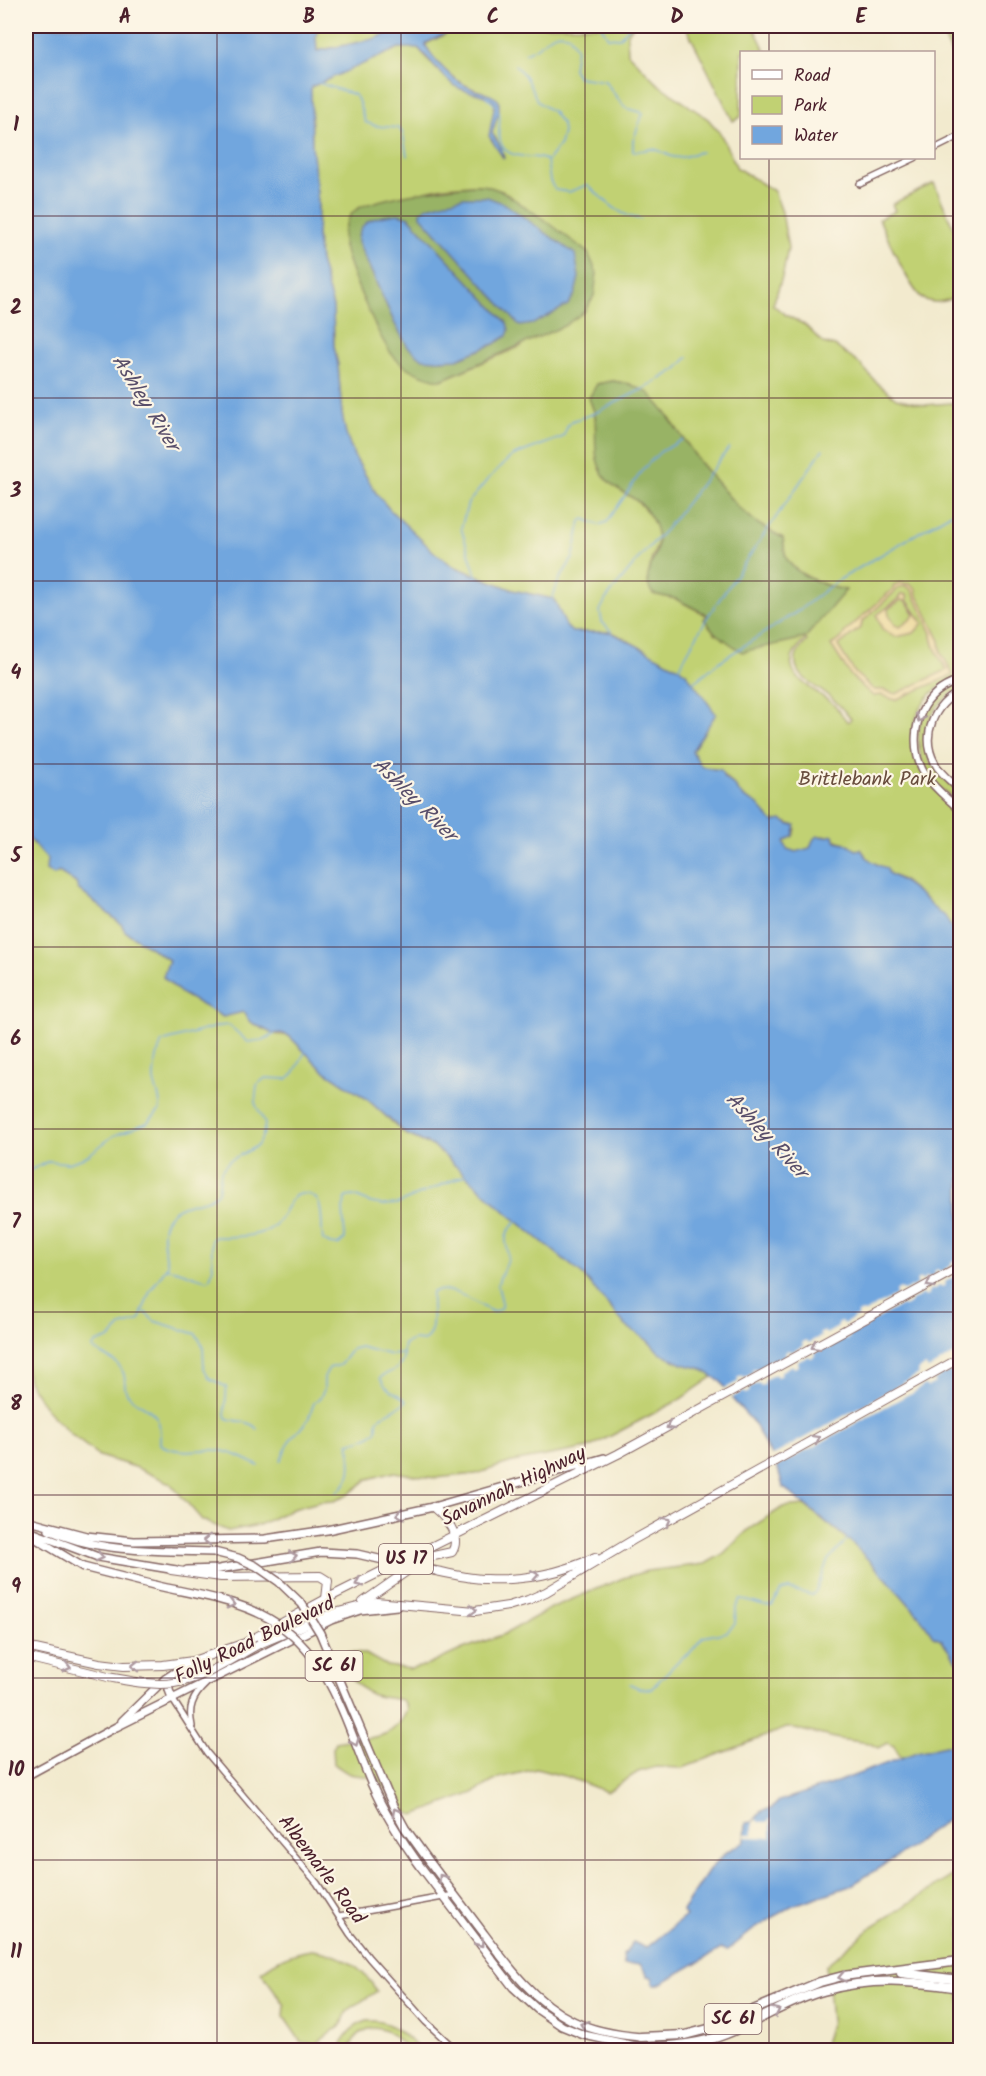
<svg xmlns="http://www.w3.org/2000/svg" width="986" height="2076" viewBox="0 0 986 2076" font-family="Kalam,sans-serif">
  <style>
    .green { fill: #c1d173; stroke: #86784f; stroke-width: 1.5; fill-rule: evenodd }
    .forest { fill: #98b365; stroke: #716948; stroke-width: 1.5; fill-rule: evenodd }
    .sand { fill: #eeda9e; stroke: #9c7c64; stroke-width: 1.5; fill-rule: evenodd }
    .water { fill: #71a6de; stroke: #5e6284; stroke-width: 1.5 }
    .pier { fill: #f2eace }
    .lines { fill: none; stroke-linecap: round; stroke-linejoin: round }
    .stream { stroke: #71a6de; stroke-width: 1.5 }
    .tertiary-casing { stroke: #856664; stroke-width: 8 }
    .secondary-casing { stroke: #856664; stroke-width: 9 }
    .primary-casing { stroke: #856664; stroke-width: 10 }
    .trunk-casing { stroke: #856664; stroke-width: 10 }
    .motorway-casing { stroke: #856664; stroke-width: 11 }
    .tertiary { stroke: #fff; stroke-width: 5 }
    .secondary { stroke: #fff; stroke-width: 6 }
    .primary { stroke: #fff; stroke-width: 7 }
    .trunk { stroke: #fff; stroke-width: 8 }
    .motorway { stroke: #fff; stroke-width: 8 }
    .primary-bridge-casing { stroke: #856664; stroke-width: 10; stroke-linecap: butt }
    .trunk-bridge-casing { stroke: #856664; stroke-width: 10; stroke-linecap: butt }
    .primary-bridge { stroke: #fff; stroke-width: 7 }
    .trunk-bridge { stroke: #fff; stroke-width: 8 }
    .oneway { stroke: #ae9aa0 }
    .grid { fill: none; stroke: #4a1f2b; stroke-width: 1.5; stroke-opacity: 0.55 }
    .labels { text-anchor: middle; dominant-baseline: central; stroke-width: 4.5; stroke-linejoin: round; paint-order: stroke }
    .shield { fill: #fcf5e5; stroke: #7f5f63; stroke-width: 1.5 }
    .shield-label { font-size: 18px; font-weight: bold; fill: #4a1f2b }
    .park-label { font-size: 20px; fill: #684c3d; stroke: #fcf5e5 }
    .street-label { font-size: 20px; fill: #4a1f2b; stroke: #fcf5e5 }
    .water-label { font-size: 21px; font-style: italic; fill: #584e6a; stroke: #fcf5e5 }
    .neatline { fill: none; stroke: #4a1f2b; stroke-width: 2 }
    .grid-label { font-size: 20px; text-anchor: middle; font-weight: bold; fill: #4a1f2b }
  </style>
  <rect width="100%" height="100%" fill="#fcf5e5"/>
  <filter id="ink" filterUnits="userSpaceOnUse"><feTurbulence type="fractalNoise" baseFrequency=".0167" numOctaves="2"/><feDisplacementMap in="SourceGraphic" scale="12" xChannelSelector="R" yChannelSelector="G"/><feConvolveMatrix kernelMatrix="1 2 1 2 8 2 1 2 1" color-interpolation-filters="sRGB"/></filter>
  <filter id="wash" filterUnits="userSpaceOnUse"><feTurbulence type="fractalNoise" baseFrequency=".008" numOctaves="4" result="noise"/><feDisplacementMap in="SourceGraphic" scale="24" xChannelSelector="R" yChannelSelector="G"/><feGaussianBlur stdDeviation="1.35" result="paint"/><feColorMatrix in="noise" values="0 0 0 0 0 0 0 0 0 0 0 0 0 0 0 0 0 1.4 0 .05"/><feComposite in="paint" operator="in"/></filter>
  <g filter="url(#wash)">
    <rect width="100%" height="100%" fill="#f2eace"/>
    <!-- green -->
    <g class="green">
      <polygon points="318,26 405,26 374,39 317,51 316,37"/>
      <path d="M462,26H633L627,34L628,53L659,85L708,119L720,133L737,168L774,191L782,212L788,248L783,274L773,305L786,315L805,325L823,343L835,346L861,365L876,382L896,398L925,405L951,403L960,405V677C949,682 938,686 929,696C913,713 907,743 918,765C927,784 945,799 960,813V931L959,929L953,930C948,923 945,915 936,913L928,901L902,880L888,873L885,868L869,860L861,849C852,852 851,846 845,843C839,840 837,842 833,837L821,836L814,839L811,848L796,852L787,849L784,842L793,836L796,829C791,823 781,819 773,822L753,802L742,796L734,785L716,769C703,770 695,763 692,751C690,744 699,704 700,694L686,673L616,634L611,632H572L566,627L556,603L553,599L513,590L453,566L435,553L390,510L376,493L354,456L346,434L342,414L338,365L334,346L333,307L320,261L317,237L318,203L312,145L311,87L349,69L399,48L410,47L418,48L436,69L458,87L483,92C459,86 438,67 426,46V44ZM472,185H484L522,346L441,380L368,204L443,187ZM613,381L630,384L666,413L700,463L737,506L758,524L783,538C784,544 784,552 786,557C794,575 825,585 842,590L715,633L704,619L708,616L676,599L653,594C652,584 649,570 651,561C653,553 658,547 658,538C658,521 640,500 625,494L597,459L595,413L597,384ZM806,639L807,641C778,668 810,682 831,698C839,704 845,712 851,719L848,722C843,717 839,709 833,704C809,685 770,671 806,639Z"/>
      <polygon points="690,26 753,26 766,52 742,52 741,117 733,121 686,27"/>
      <polygon points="939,26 960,26 960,72"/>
      <path d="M934,183L953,227L960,236V295C949,300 937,305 925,300C911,294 886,234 879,219L895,211L892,204Z"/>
      <path d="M960,683V689C933,703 915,733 931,763C938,776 951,784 960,794L957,799C924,786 907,738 927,708C935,695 948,689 960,683Z"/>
      <polygon points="26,835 59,872 76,883 78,889 121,924 125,931 169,960 163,977 182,994 223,1017 243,1012 250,1022 256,1025 273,1034 289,1036 323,1070 367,1099 405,1134 435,1147 508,1214 582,1274 626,1326 647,1340 660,1353 682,1364 700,1368 714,1376 679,1400 588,1448 512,1462 476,1474 435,1478 394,1472 368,1479 346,1496 334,1501 319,1502 289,1510 259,1525 228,1531 202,1520 170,1483 135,1467 99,1456 73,1436 47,1410 28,1381 26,1367"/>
      <path d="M804,1505L851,1542L887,1579L921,1618L933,1636L941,1639L960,1665V1743L917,1752L902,1759L894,1746L887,1743L878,1748L869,1743L839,1739L789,1727L683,1768L656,1767L638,1772L607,1792L568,1777L536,1769L499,1778L473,1793L414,1815C392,1809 393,1790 377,1780C368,1774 360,1777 350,1774C345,1772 339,1767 334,1764L333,1748L336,1742C367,1736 393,1744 407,1709L402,1700C393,1698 382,1698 373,1695C359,1689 348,1675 342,1663L348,1652L364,1653L387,1666L411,1669L428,1665L463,1649L505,1634L551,1608L623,1578L647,1571L705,1564L723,1554L749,1529L783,1507Z"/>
      <polygon points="960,1871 960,2050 822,2050 831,2021 826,1965 873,1926"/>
      <path d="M312,1950C342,1954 361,1966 377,1991L347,2011L342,2024L316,2044L301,2042L284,2017L285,2005L261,1972C278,1959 291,1953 312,1950Z"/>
      <path d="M367,2021C393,2020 402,2034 420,2050H409C402,2044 395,2035 386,2031C369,2023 354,2034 349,2050H341C343,2035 352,2026 367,2021Z"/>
    </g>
    <!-- forest -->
    <g class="forest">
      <path d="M473,185H484L502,191L549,223L588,253L597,273L594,296L584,312L564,326L441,380C426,378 407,370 396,359C380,344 347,265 343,242C342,232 346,220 353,212C367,198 450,187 473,185ZM358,242L494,344L457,359L438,360L408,347L395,324Z"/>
      <path d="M613,381L630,384L649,393L666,413L700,463L737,506L758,524L783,538C784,544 784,552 786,557C794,576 828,587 846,590L805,638L742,652L715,633L704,619L708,615L676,599L653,594C637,574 663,555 657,533C654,519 644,504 631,497C620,490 610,486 603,474C592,456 597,435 595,415C594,410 591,404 589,398L597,384Z"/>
    </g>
    <!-- sand -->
    <g class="sand">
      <path d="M899,583L909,584L917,590L916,592L940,641L941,652L953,675L895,700L882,695L873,696L851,676L831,645L841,639L845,632L893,589L894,586ZM906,586L912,590L932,633C932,646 941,659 947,670L896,694L883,690H874L855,673L838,646L861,627L862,622L900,587Z"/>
      <path d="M901,594L907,595V600L923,623L914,633L896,637L882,629L877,615L900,598ZM901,600L906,601L915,614L911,619L900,627L895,625L889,615L888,609Z"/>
    </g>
    <!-- water -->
    <g class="water">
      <path d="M26,26H318L316,37L317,51L374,39L405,26H462L426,43V46C436,63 454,82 473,89C482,93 492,93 499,101V111L492,133L502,149L504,159L489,136L495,103C485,92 468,94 455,86C440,75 431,60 418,48H399L311,87L312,145L318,203L317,237L320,261L333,307L334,346L338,365L342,414L346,434L354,456L376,493L390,510L435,553L453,566L513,590L553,599L556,603L566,626L572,632H611L679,668L686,673L716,714L692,751C705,770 695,766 721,770L724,778L734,785L742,796L757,804L773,822L782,820L790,825H796L793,836L784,842L787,849L796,852L810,848L813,840L818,836L826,837L833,835L836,841L845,843L856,850L861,849C866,859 877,866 887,868L888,873C902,880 915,890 927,901C935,908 934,911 945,916L953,930L957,928L960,931V1665L941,1639L933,1636L921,1618L887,1579L851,1542L783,1487L776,1461L766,1447L753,1422L734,1401L721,1382L700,1368L682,1364L660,1353L647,1340L626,1326L582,1274L508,1214L435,1147L406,1134L367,1099L323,1070L289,1036L281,1033L273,1034L256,1025L250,1022L243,1012L223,1017L182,994L163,977L169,960L125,931L121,924L78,889L76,883L59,872L54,875L46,870L47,859L26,835Z"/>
      <polygon points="463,197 487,197 505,204 575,254 579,277 575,294 568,305 533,324 520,326 421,216 421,212 428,207"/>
      <path d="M398,214L409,217L507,323L509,330L507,336L494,344L457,359L438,360L423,359L408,347L395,324L358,242C357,219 379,216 398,214Z"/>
      <polygon points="960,1743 960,1814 956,1815 930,1831 908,1850 850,1886 791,1906 753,1930 728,1950 721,1949 658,1985 654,1985 652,1977 648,1976 640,1964 624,1965 623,1955 633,1942 646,1948 686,1916 682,1911 710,1869 725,1853 745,1841 746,1823 753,1822 762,1811 772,1808 779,1801 829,1785 917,1752"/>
    </g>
    <!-- pier -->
    <g class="pier">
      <polygon points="955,1260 957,1262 960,1260 960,1277 958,1275 945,1282 946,1285 942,1287 940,1285 933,1290 932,1289 928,1292 929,1294 925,1297 923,1294 913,1300 908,1305 904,1307 902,1305 870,1323 866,1328 859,1329 849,1334 850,1337 846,1340 844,1337 831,1344 832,1347 828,1349 827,1347 814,1353 815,1356 811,1358 809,1356 797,1362 798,1366 794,1368 792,1365 780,1372 781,1375 777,1377 775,1374 764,1380 765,1383 761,1386 759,1383 749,1388 750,1391 746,1394 744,1391 730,1399 724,1389 739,1381 737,1378 742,1375 744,1378 753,1373 752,1370 756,1368 758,1370 769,1364 768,1361 772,1359 774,1362 786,1355 785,1352 789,1350 791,1352 803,1346 802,1343 806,1340 808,1343 821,1336 819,1333 824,1331 826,1334 838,1327 837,1324 841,1321 843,1324 853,1319 854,1316 855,1318 858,1316 858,1313 861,1312 865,1312 896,1295 896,1291 900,1288 904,1291 918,1284 916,1281 920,1278 922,1281 927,1276 929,1278 935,1274 934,1271 938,1269 940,1272 952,1265 951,1262"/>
      <polygon points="960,1351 960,1365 934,1380 935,1383 927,1387 925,1385 910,1395 909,1394 775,1468 770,1457 903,1383 902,1381 905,1382 919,1374 918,1371 920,1369 926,1366 928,1369"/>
      <polygon points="757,1819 758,1822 768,1822 769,1819 771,1819 771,1838 745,1837 745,1834 753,1834 753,1822"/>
    </g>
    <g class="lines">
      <!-- stream -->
      <g class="stream">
        <polyline points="601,26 608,37 619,38 630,26"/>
        <path d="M525,53C546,47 549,27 569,35L576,48L573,69L578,77L605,81C610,87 622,107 628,109C633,110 638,111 643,113L633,141V151C640,152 646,149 653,149C663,150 671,160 682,157C690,156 691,153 701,152"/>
        <polyline points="515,65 525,76 538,102 553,112 562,124 563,132 560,144 548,160"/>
        <polyline points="319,83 355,95 358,100 365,122 376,126 399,128 403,134 407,156"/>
        <polyline points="486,96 495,105"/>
        <path d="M499,112C501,120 498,128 499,136C503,163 530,153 546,160"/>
        <path d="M547,161L550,181L555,190L569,192L587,185C603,198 619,217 641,219"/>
        <polyline points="477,578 461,528 468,503 488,479 512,456 563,437 568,425 572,421 595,413 647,387 677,369 688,357"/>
        <polyline points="552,599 559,580 573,558 581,521 584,519 599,525 607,522 644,468 660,452 682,440"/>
        <polyline points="611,631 602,622 600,611 606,599 640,557 666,529 729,448"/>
        <polyline points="679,668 708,616 823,449"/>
        <polyline points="693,683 719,662 798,611 834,583 960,508"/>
        <path d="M26,1172L49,1161L68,1163L81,1159L90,1154L113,1136L147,1123L160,1110C161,1094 156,1093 154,1081C153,1071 158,1050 162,1042L219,1026L229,1025L248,1042L263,1040L274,1034"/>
        <path d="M167,1269C183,1269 194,1279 209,1280L213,1270L211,1240L215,1237C231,1237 252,1237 266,1231C283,1224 285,1204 295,1196C303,1191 316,1195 319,1203C323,1214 321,1229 323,1240L330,1244L338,1245L345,1239L343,1209L346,1197L354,1196L371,1203L383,1205L397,1204L465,1175"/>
        <path d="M145,1312L154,1321L196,1334L203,1346L204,1368L209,1378L226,1387C228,1398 222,1407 226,1418C238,1423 248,1419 257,1429"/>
        <polyline points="281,1460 290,1440 308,1420 314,1403 320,1398 324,1390 324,1377 329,1368 340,1365 352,1349 360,1347 391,1355 402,1354"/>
        <path d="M259,1466C245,1459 231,1451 215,1450C196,1449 177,1455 160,1444C160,1438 161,1427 158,1421C153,1407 135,1405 127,1393C123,1387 126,1381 124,1375C120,1360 103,1357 92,1348L96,1343L111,1338L121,1326L139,1321L150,1291L168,1265C161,1237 156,1213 189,1204C203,1200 207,1202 218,1192L221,1171L229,1161L257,1146L263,1135L265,1124L255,1103L257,1085L265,1078L287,1079L294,1073L305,1052"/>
        <path d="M337,1492C355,1478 351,1464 349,1443L369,1437L377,1430V1420C386,1412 397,1410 406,1401C398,1391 389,1395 380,1378C388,1371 400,1371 403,1359C404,1353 402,1350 404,1344L413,1340L424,1341C438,1328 430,1309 432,1292C455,1284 474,1304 493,1312L500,1309C504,1300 499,1295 498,1286C498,1277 504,1271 507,1263C513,1243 494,1241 519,1220"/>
        <path d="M630,1684L639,1688L651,1689L681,1658L689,1654L703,1637L727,1632L735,1624L736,1607L740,1600C753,1600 757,1607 772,1606L781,1591L789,1589L812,1595L816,1591L828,1560L848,1539"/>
      </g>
    </g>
  </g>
  <g filter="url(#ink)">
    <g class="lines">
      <!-- tertiary casing -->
      <g class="tertiary-casing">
        <g id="tertiary">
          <polyline points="934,149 960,136"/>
          <polyline points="860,184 915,158"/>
          <polyline points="173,1700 207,1753 317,1883 350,1934 369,1958 426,2022 456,2050"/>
          <path d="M192,1726C188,1708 192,1697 206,1684"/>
          <polyline points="339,1916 454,1895"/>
        </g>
      </g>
      <!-- secondary casing -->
      <g class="secondary-casing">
        <g id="secondary">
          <path d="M960,680C952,683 943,687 936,693C911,715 909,756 930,781C939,792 950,801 960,810"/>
          <path d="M960,692C934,704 920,736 935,763C940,774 952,782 960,790"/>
        </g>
      </g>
      <!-- primary casing -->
      <g class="primary-casing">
        <g id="primary">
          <polyline points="26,1520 86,1536 134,1541 265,1539 327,1530 433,1507 604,1458"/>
          <polyline points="26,1530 98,1557 176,1570"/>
          <path d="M49,1530C89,1548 128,1550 171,1551"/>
          <polyline points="28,1534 83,1567 154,1585"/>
          <polyline points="187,1570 219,1569 321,1552 357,1554 383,1560"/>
          <polyline points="169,1679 169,1690 173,1700"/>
          <polyline points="122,1721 165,1679 191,1662"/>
          <polyline points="26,1776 116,1727 331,1620 360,1610 397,1606"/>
          <path d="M429,1861C446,1884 464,1907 482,1931C508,1966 533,2001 573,2021C593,2031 618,2035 641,2037"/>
          <polyline points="421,1867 513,1987 537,2009 562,2026 584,2035 640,2047"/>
        </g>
      </g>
      <!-- trunk casing -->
      <g class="trunk-casing">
        <g id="trunk">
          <polyline points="171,1570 221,1577 320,1576 328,1581 326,1599"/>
          <path d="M436,1571C452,1574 470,1579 486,1579C523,1581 563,1573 595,1557"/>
          <path d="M363,1602L420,1562L429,1557L452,1552C462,1535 445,1517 433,1507"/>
          <polyline points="259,1644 331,1614 376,1602 475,1611 508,1606 528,1600 546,1592 633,1540 960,1358"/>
          <polyline points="26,1647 99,1663 124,1666 163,1665 193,1661 245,1643 326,1599 618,1454 960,1267"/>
          <polyline points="26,1657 108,1677"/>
        </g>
      </g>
      <!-- motorway casing -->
      <g class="motorway-casing">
        <g id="motorway">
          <polyline points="901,1973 960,1980"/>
          <polyline points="641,2037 685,2035 708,2029 820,1982 843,1976 960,1961"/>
          <path d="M640,2047C669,2047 699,2045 726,2034C759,2021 790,2000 823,1991C873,1977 910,1981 960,1988"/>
        </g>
      </g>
      <!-- tertiary -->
      <use href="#tertiary" class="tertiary"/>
      <!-- secondary -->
      <use href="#secondary" class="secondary"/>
      <!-- primary -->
      <use href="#primary" class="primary"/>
      <!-- trunk -->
      <use href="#trunk" class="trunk"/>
      <!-- motorway -->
      <use href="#motorway" class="motorway"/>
      <!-- primary-bridge casing -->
      <g class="primary-bridge-casing">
        <g id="primary-bridge">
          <polyline points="171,1551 214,1552 238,1558 256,1566 279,1582 302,1604 320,1633 393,1806 405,1828 429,1861"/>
          <polyline points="383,1560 436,1571"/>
          <path d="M154,1585C191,1594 235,1599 268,1618C331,1654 345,1722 372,1785C385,1815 402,1841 421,1867"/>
        </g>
      </g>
      <!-- trunk-bridge casing -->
      <g class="trunk-bridge-casing">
        <path id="trunk-bridge" d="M108,1677C130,1681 151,1686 174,1683C204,1679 233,1658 259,1644"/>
      </g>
      <!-- primary-bridge -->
      <use href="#primary-bridge" class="primary-bridge"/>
      <!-- trunk-bridge -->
      <use href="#trunk-bridge" class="trunk-bridge"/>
    </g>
    <!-- one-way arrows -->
    <defs><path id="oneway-chevron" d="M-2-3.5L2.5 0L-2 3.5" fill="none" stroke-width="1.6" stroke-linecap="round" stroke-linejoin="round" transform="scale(1.5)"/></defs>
    <g class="oneway">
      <use href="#oneway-chevron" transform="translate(920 718) rotate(113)"/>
      <use href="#oneway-chevron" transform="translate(930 1284) rotate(151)"/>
      <use href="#oneway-chevron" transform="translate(815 1346) rotate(151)"/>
      <use href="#oneway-chevron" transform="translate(670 1426) rotate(151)"/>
      <use href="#oneway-chevron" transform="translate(816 1439) rotate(-29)"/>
      <use href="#oneway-chevron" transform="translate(400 1514) rotate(168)"/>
      <use href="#oneway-chevron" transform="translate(667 1521) rotate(-29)"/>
      <use href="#oneway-chevron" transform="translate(207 1540) rotate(179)"/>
      <use href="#oneway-chevron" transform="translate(293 1556) rotate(-10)"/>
      <use href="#oneway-chevron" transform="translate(100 1557) rotate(14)"/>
      <use href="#oneway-chevron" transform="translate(535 1575) rotate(-10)"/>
      <use href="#oneway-chevron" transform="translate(359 1583) rotate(154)"/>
      <use href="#oneway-chevron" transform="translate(231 1604) rotate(15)"/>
      <use href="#oneway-chevron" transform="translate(473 1610) rotate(2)"/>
      <use href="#oneway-chevron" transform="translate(135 1666) rotate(179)"/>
      <use href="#oneway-chevron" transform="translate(67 1667) rotate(13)"/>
      <use href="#oneway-chevron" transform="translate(355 1742) rotate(68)"/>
      <use href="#oneway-chevron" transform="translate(396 1812) rotate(-118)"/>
      <use href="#oneway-chevron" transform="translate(442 1878) rotate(-127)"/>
      <use href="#oneway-chevron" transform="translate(480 1943) rotate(53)"/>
      <use href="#oneway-chevron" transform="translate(842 1977) rotate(169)"/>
      <use href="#oneway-chevron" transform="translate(776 2011) rotate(-25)"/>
      <use href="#oneway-chevron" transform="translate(584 2025) rotate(-161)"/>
    </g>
  </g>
  <!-- grid -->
  <path class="grid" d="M217,26V2050M401,26V2050M585,26V2050M769,26V52M769,158V2050M26,216H960M26,398H960M26,581H960M26,764H960M26,947H960M26,1129H960M26,1312H960M26,1495H960M26,1678H960M26,1860H960"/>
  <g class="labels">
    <!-- shield labels -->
    <g class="shield">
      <rect x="379" y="1544" width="54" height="30" rx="4.5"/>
      <rect x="305.5" y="1651" width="57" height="30" rx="4.5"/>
      <rect x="704.5" y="2004" width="57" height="30" rx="4.5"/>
    </g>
    <g class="shield-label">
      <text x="406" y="1559">US 17</text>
      <text x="334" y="1666">SC 61</text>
      <text x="733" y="2019">SC 61</text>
    </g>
    <!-- park labels -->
    <g class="park-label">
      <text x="867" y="780">Brittlebank Park</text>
    </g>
    <!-- street labels -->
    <g class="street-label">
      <text transform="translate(514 1487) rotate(-26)">Savannah Highway</text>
      <text transform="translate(255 1641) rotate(-26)">Folly Road Boulevard</text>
      <text transform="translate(321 1870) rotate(53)">Albemarle Road</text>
    </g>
    <!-- water labels -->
    <g class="water-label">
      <text transform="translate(145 403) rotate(58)">Ashley River</text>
      <text transform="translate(414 800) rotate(45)">Ashley River</text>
      <text transform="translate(766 1136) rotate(47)">Ashley River</text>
    </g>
  </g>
  <!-- margin -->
  <rect width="986" height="2076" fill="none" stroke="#fcf5e5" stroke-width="66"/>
  <!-- legend -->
  <rect x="740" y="51" width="195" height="108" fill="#fcf5e5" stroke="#b59f9b" stroke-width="1.5"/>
  <rect x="752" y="70" width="30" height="9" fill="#ffffff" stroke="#b59f9b" stroke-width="1.5"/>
  <text x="794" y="81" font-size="18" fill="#4a1f2b">Road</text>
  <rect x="752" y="96" width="30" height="18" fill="#c1d173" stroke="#b59f9b" stroke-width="1.5"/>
  <text x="794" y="111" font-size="18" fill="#4a1f2b">Park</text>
  <rect x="752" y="126" width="30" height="18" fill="#71a6de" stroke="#b59f9b" stroke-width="1.5"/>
  <text x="794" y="141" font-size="18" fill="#4a1f2b">Water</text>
  <rect x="33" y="33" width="920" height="2010" class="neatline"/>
  <g class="grid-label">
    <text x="125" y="23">A</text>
    <text x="309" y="23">B</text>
    <text x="493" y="23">C</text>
    <text x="677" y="23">D</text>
    <text x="861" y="23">E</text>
    <text x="16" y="131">1</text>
    <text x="16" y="314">2</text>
    <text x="16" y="497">3</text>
    <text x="16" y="679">4</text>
    <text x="16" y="862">5</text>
    <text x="16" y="1045">6</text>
    <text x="16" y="1228">7</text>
    <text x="16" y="1410">8</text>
    <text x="16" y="1593">9</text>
    <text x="16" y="1776">10</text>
    <text x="16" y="1958">11</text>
  </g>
</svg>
